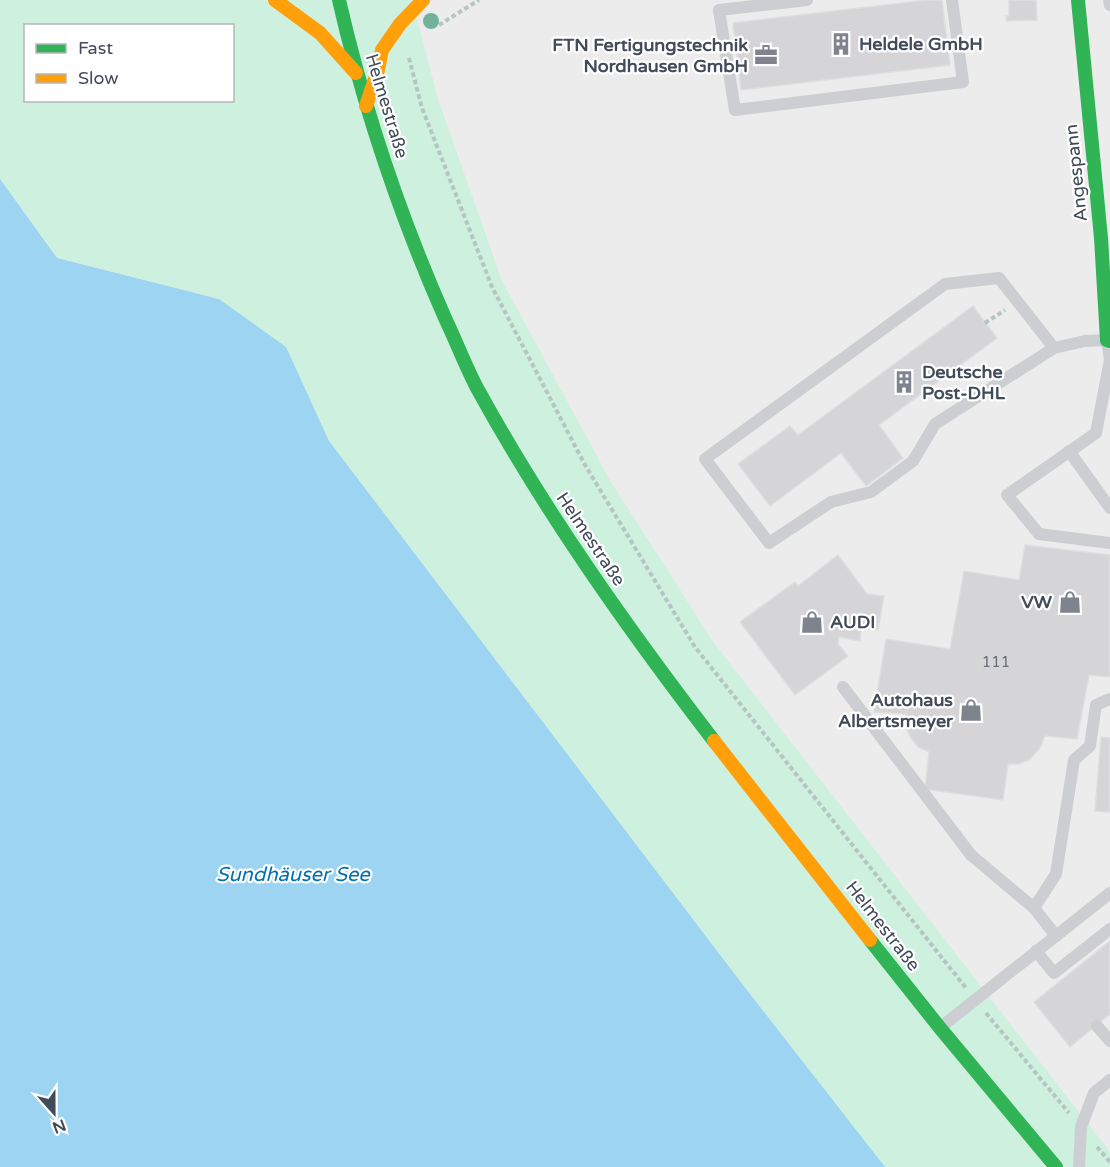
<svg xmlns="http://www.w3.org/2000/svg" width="1110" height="1167" viewBox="0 0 1110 1167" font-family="'Varela Round',sans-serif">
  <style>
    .green { fill: #cdf0df; fill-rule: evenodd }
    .water { fill: #9cd4f2 }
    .building { fill: #d5d5d8; stroke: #dededf; stroke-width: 1.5 }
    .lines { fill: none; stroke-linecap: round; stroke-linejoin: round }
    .path { stroke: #b6c4c2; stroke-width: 4; stroke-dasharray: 4.5 3; stroke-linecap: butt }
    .lane { stroke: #ccced2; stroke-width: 12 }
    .fast { stroke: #30b455; stroke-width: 14 }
    .slow { stroke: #ff9f0a; stroke-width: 14 }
    .tree { fill: #71b29b }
    .labels { text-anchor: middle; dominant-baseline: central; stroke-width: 4.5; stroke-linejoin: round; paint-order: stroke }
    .number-label { font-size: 15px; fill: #686f7b }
    .poi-label { font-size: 18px; font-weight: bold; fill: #424b5a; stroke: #fff; text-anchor: start }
    .street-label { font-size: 18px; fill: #424b5a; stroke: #fff }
    .water-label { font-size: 20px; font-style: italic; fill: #0070af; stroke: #fff }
  </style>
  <rect width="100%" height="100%" fill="#edecec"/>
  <!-- green -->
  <path class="green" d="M0,0H412L438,99L502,281L611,482L714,643L1110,1152V1167H885L743,985L329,441L285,347L219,299L57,258L0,179ZM26,26H232V100H26Z"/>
  <!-- water -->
  <polygon class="water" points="0,179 57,258 219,299 286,347 329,441 743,985 885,1167 0,1167"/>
  <!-- building -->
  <g class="building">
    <polygon points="927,0 942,0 950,65 741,90 733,23"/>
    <polygon points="1009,0 1036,0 1037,20 1006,21 1006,16 1009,16"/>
    <polygon points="973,306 997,338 879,425 903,458 866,486 841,453 770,506 738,464 790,426 798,435"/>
    <polygon points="1025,545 1110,555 1110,677 1089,675 1077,739 1045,736 1040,748 1029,760 1018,764 1008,764 1003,800 925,789 929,752 918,747 911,738 905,726 906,714 874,712 886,639 950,649 964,571 1019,580"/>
    <polygon points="838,555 867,594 884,596 878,630 861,628 860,641 839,637 838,644 848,656 795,695 740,622 795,582 798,586"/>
    <polygon points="1101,737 1110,738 1110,812 1095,811"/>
    <polygon points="1110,941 1110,1014 1070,1047 1034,1002"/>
  </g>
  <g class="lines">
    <!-- path -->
    <g class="path">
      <polyline points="439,25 479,0"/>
      <polyline points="409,58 422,108 492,287 585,465 695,647 966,988"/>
      <polyline points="985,323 1005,310"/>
      <polyline points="986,1013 1069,1113"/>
      <polyline points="1097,1147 1110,1162"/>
    </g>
    <!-- lane -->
    <g class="lane">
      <polyline points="807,0 719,10 735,110 963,82 952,0"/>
      <polyline points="1109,0 1110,5"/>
      <polyline points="1054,348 999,278 945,284 705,459 769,543 831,502 871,492 913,461 935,424 1054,348 1085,341 1107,340 1110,360 1096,433 1007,495 1039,534 1110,543"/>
      <polyline points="1069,451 1110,508"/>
      <polyline points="843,687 971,855 1034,908"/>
      <polyline points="1056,936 1034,908 1056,874 1074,760 1090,746 1096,705 1110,699"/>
      <polyline points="1036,951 1054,973 1110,929"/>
      <polyline points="1097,1026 1110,1041"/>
      <polyline points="941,1027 1110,893"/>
      <polyline points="1079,1167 1081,1127 1094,1093 1110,1080"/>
    </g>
    <!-- fast -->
    <g class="fast">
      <path d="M339,0C364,109 400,216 445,318C456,341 465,365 477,388C545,512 628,629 714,741"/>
      <polyline points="1078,0 1101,238 1107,340 1110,341"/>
      <polyline points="870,940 940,1028 1056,1167"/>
    </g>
    <!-- slow -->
    <g class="slow">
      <polyline points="275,0 320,33 356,73"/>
      <polyline points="366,106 378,70 382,50 400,24 423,0"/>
      <polyline points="714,741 870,940"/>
    </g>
  </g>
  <!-- trees -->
  <circle class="tree" cx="431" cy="21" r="8"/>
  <!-- icons -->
  <defs>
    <g id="building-bare" transform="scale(1.8)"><path d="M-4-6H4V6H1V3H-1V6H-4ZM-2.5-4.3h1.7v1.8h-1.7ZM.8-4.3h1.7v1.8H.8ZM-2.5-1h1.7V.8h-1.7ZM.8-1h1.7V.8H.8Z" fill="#7e838d" stroke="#fff" stroke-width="2.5" paint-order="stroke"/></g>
    <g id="office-bare" transform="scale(1.8)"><path d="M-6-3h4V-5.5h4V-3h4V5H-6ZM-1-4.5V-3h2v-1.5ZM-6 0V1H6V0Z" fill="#7e838d" stroke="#fff" stroke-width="2.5" paint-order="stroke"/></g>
    <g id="shop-bare" transform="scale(1.8)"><path d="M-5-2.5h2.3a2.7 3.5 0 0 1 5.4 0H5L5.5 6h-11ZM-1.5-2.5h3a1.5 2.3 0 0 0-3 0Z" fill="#7e838d" stroke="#fff" stroke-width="2.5" paint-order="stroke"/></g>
  </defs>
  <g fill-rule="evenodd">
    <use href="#building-bare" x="841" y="44"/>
    <use href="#office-bare" x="766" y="55"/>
    <use href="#building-bare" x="904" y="382"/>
    <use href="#shop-bare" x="1070" y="602"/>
    <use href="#shop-bare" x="812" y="622"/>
    <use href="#shop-bare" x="971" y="710"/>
  </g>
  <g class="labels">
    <!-- number labels -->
    <g class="number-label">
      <text x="996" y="662">111</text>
    </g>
    <!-- poi labels -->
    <g class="poi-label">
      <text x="859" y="44">Heldele GmbH</text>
      <text x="748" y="45" text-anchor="end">FTN Fertigungstechnik<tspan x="748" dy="21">Nordhausen GmbH</tspan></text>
      <text x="922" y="372">Deutsche<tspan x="922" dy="21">Post-DHL</tspan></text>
      <text x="1052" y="602" text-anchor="end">VW</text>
      <text x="830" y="622">AUDI</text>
      <text x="953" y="700" text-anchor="end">Autohaus<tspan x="953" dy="21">Albertsmeyer</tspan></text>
    </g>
    <!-- street labels -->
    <g class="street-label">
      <text transform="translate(387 106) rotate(73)">Helmestraße</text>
      <text transform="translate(1076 173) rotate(-96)">Angespann</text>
      <text transform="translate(591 539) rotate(56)">Helmestraße</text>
      <text transform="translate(883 926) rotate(52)">Helmestraße</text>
    </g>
    <!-- water labels -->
    <g class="water-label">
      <text x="293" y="875">Sundhäuser See</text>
    </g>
  </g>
  <!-- legend -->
  <rect x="24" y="24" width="210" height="78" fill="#ffffff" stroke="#b3b7bd" stroke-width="1.5"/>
  <rect x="36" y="44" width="30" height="9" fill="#30b455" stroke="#b3b7bd" stroke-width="1.5"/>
  <text x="78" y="54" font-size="18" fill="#424b5a">Fast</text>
  <rect x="36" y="74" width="30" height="9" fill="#ff9f0a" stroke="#b3b7bd" stroke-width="1.5"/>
  <text x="78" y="84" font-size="18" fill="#424b5a">Slow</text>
  <!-- north arrow -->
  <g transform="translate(54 1113) rotate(159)" stroke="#ffffff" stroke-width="4.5" paint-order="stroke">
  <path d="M0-4.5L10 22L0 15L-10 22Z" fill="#424b5a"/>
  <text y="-9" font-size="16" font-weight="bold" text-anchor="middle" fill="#424b5a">N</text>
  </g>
</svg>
